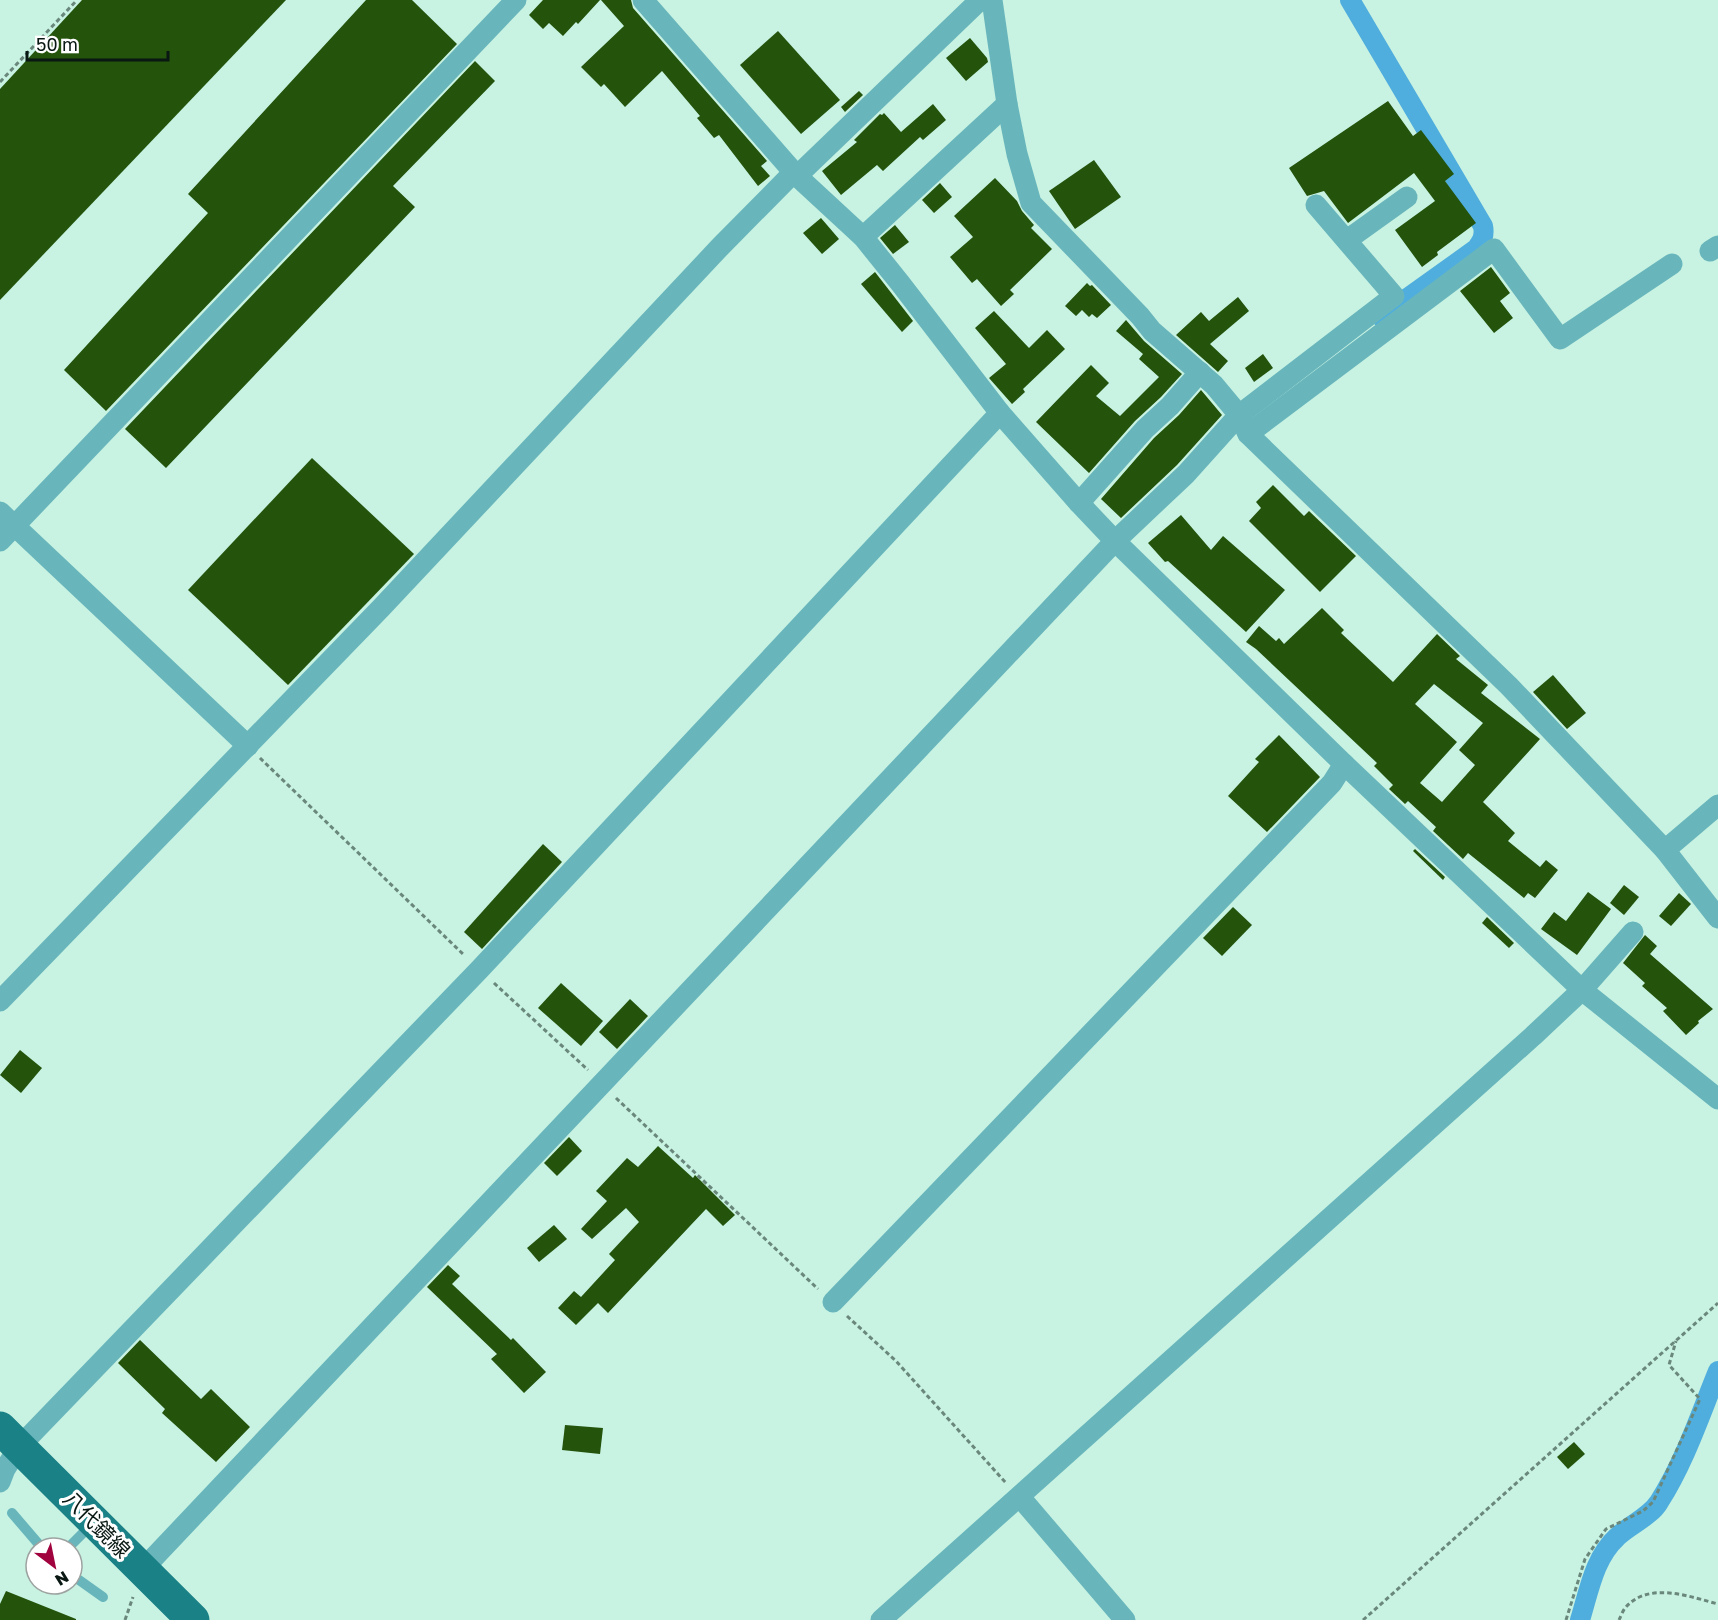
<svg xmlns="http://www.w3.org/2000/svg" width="1718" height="1620" viewBox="0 0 1718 1620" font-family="'Golos Text','Noto Sans JP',sans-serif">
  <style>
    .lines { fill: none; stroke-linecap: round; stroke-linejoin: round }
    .canal { stroke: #4faedd; stroke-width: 20 }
    .building { fill: #24530c; fill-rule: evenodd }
    .path { stroke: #6a877c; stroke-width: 3; stroke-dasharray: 4.5 3; stroke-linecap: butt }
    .lane { stroke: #68b6bc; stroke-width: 10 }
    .street { stroke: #68b6bc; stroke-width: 21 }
    .primary { stroke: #1a8187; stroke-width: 33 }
    .labels { text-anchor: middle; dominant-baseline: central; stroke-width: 6; stroke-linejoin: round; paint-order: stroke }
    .street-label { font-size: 21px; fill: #091813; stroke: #fff }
  </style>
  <rect width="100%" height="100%" fill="#c8f2e2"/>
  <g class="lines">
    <!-- canal -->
    <g class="canal">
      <path d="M1350,0L1483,226C1485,236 1482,241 1476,249L1381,317"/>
      <path d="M1580,1620C1589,1591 1594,1558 1617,1537C1629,1525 1650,1517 1659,1502C1685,1461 1700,1415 1718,1371"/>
    </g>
  </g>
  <!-- building -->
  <g class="building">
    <polygon points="82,0 286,0 0,300 0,89"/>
    <polygon points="366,0 412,0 457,44 106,411 64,370 208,213 188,194"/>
    <polygon points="543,0 600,0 578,24 576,22 563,36 549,23 543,29 529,15"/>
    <polygon points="601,0 631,0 633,8 767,161 761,166 770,176 758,186 719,135 714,138 697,118 700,116 662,71 625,107 604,84 601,87 581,67 624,26"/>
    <polygon points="778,31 840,100 801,134 740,65"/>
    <polygon points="970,38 987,58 988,62 966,81 946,58"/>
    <polygon points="475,61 495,81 393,186 415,207 166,468 125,429"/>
    <polygon points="859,91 863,95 845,112 841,107"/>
    <polygon points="1388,101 1413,136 1421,130 1454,174 1445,181 1476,223 1437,252 1438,255 1422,267 1395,230 1435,201 1414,173 1348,223 1324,191 1307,196 1289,168"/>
    <polygon points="933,104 946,120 923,140 920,137 883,171 877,165 841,195 822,171 857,142 854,140 880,114 882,115 884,113 901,132"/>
    <polygon points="1094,160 1121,197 1075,229 1049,191"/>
    <polygon points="995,178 1017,201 1022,211 1034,225 1031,228 1052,249 1010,290 1014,294 1001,306 977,279 972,283 950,257 973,237 954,216"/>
    <polygon points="940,183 952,197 934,213 922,200"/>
    <polygon points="821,218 839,239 822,254 803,233"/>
    <polygon points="895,225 909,242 893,254 880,238"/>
    <polygon points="1491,267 1510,293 1500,301 1513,318 1494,333 1460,291"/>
    <polygon points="875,272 913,321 902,332 861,284"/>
    <polygon points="1087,283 1090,286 1092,285 1111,305 1097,318 1092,314 1089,317 1082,310 1076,316 1065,306"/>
    <polygon points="1238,297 1249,311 1210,344 1228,361 1218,372 1176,335 1201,312 1209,321"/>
    <polygon points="994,311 1029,348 1047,330 1065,349 1023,389 1025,392 1012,404 989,378 1006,364 975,328"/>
    <polygon points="1126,320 1144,341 1182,374 1161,397 1135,421 1089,473 1036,422 1091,365 1109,383 1096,396 1120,416 1159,377 1139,359 1143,354 1116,331"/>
    <polygon points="1263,354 1273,368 1254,382 1245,368"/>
    <polygon points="1201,390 1222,415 1177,465 1121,518 1101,499 1154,438 1179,415"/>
    <polygon points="312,458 414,554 288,685 188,590"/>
    <polygon points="1273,485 1304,516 1309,511 1356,556 1320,592 1249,521 1261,508 1256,502"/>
    <polygon points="1181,515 1211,550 1223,536 1285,590 1246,632 1168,561 1165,562 1148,543"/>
    <path d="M1322,608L1344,630L1341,633L1393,682L1437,634L1460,656L1456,659L1488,685L1481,693L1540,739L1483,802L1515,833L1508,841L1540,867L1546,860L1558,870L1535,898L1528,893L1524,898L1468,853L1463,859L1433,831L1436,827L1408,801L1405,804L1389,789L1393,785L1374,766L1377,763L1256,649L1246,642L1259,626L1276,641L1279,638L1284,644ZM1434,684L1483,723L1459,750L1475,765L1442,802L1420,783L1457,742L1415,704Z"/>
    <polygon points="1553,675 1586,713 1567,729 1533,692"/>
    <polygon points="1279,735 1320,777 1267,832 1228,796 1259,762 1255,759"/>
    <polygon points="543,844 562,862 482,949 464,932"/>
    <polygon points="1415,849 1445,877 1443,880 1413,851"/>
    <polygon points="1624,885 1639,897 1624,915 1610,903"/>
    <polygon points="1588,892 1611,909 1577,955 1541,929 1554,912 1566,921"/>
    <polygon points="1679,893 1691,904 1671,926 1659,916"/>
    <polygon points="1233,907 1252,925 1222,956 1203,938"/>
    <polygon points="1487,917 1514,943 1509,948 1482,923"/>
    <polygon points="1645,935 1657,946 1650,954 1713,1009 1698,1021 1699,1023 1686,1035 1663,1011 1667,1008 1642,986 1645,983 1623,963"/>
    <polygon points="561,983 603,1021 581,1046 538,1008"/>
    <polygon points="630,999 648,1016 617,1049 599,1032"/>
    <polygon points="20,1050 42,1068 21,1093 0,1075"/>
    <polygon points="569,1137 582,1151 557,1176 544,1163"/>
    <polygon points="658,1146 693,1178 695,1175 735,1215 723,1226 706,1209 608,1313 598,1303 576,1325 558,1308 574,1291 581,1297 615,1260 609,1254 639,1222 626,1208 592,1239 581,1229 607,1201 596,1191 627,1158 638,1167"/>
    <polygon points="554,1225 567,1239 539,1262 527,1248"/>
    <polygon points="448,1265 460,1276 452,1284 511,1340 513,1338 546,1372 524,1393 491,1359 497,1354 427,1287"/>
    <polygon points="140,1340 201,1399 211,1389 250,1427 216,1462 162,1413 165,1409 118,1363"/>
    <polygon points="565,1425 603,1428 600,1454 562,1450"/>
    <polygon points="1574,1442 1585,1454 1568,1469 1557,1457"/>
    <polygon points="6,1591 76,1619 76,1620 0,1620 0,1604"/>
  </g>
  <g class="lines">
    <!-- path -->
    <g class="path">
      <polyline points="0,82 77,0"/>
      <polyline points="260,758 465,956"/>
      <polyline points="494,983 588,1070"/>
      <polyline points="616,1098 818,1289"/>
      <polyline points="847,1316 896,1361 1006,1483"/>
      <polyline points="125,1620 133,1597"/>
      <polyline points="1363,1620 1718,1303"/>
      <polyline points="1566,1620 1585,1559 1606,1529 1643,1511 1653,1502 1700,1399 1669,1365 1676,1341"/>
      <path d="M1619,1620C1621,1616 1623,1610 1626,1607C1649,1581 1691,1597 1718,1604"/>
    </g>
    <!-- lane -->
    <g class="lane">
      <polyline points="12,1513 42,1548"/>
      <polyline points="68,1548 91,1525"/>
      <polyline points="72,1575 103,1597"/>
    </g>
    <!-- street -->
    <g class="street">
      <polyline points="643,0 797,176 863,237 900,283 1000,413 1079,503 1115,541 1344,764 1582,990 1718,1099"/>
      <polyline points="797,176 980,0"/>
      <polyline points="1316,205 1394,296 1239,415 1248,434 1509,686 1665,850 1718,918"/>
      <polyline points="863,237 1007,104"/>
      <polyline points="1347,240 1407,197"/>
      <polyline points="1710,251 1718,246"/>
      <polyline points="1248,434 1494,249 1560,339 1672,264"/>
      <polyline points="1079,503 1145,429 1170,406 1200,372"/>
      <polyline points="0,512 248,746"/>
      <polyline points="0,541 516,0"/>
      <polyline points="1665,850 1718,805"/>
      <polyline points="0,1001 381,608 719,248 794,172"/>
      <polyline points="833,1302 1332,783 1344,764"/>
      <polyline points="0,1482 5,1469 19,1447 479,970 1000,413"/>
      <polyline points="1020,1497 1125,1620"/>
      <polyline points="143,1569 1115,541 1186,474 1239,415 1214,385 1152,331 1140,316 1031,203 1017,154 1007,104 992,0"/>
      <polyline points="881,1620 1533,1036 1582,990 1633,932"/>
    </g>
    <!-- primary -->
    <polyline class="primary" points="0,1428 193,1620"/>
  </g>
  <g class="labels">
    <!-- street labels -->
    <g class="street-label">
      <text transform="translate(97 1524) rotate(45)">八代鏡線</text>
    </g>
  </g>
  <!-- north arrow -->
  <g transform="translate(54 1566) rotate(148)"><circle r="28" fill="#ffffff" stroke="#9da3a1" stroke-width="1.5"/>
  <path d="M0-4.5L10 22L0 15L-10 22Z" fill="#a1033e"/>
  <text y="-9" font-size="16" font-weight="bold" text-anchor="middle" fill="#091813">N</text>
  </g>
  <!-- scale -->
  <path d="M27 51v9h141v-9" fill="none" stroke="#091813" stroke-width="3"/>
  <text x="36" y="51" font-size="18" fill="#091813" stroke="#ffffff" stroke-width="4.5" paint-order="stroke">50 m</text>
</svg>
